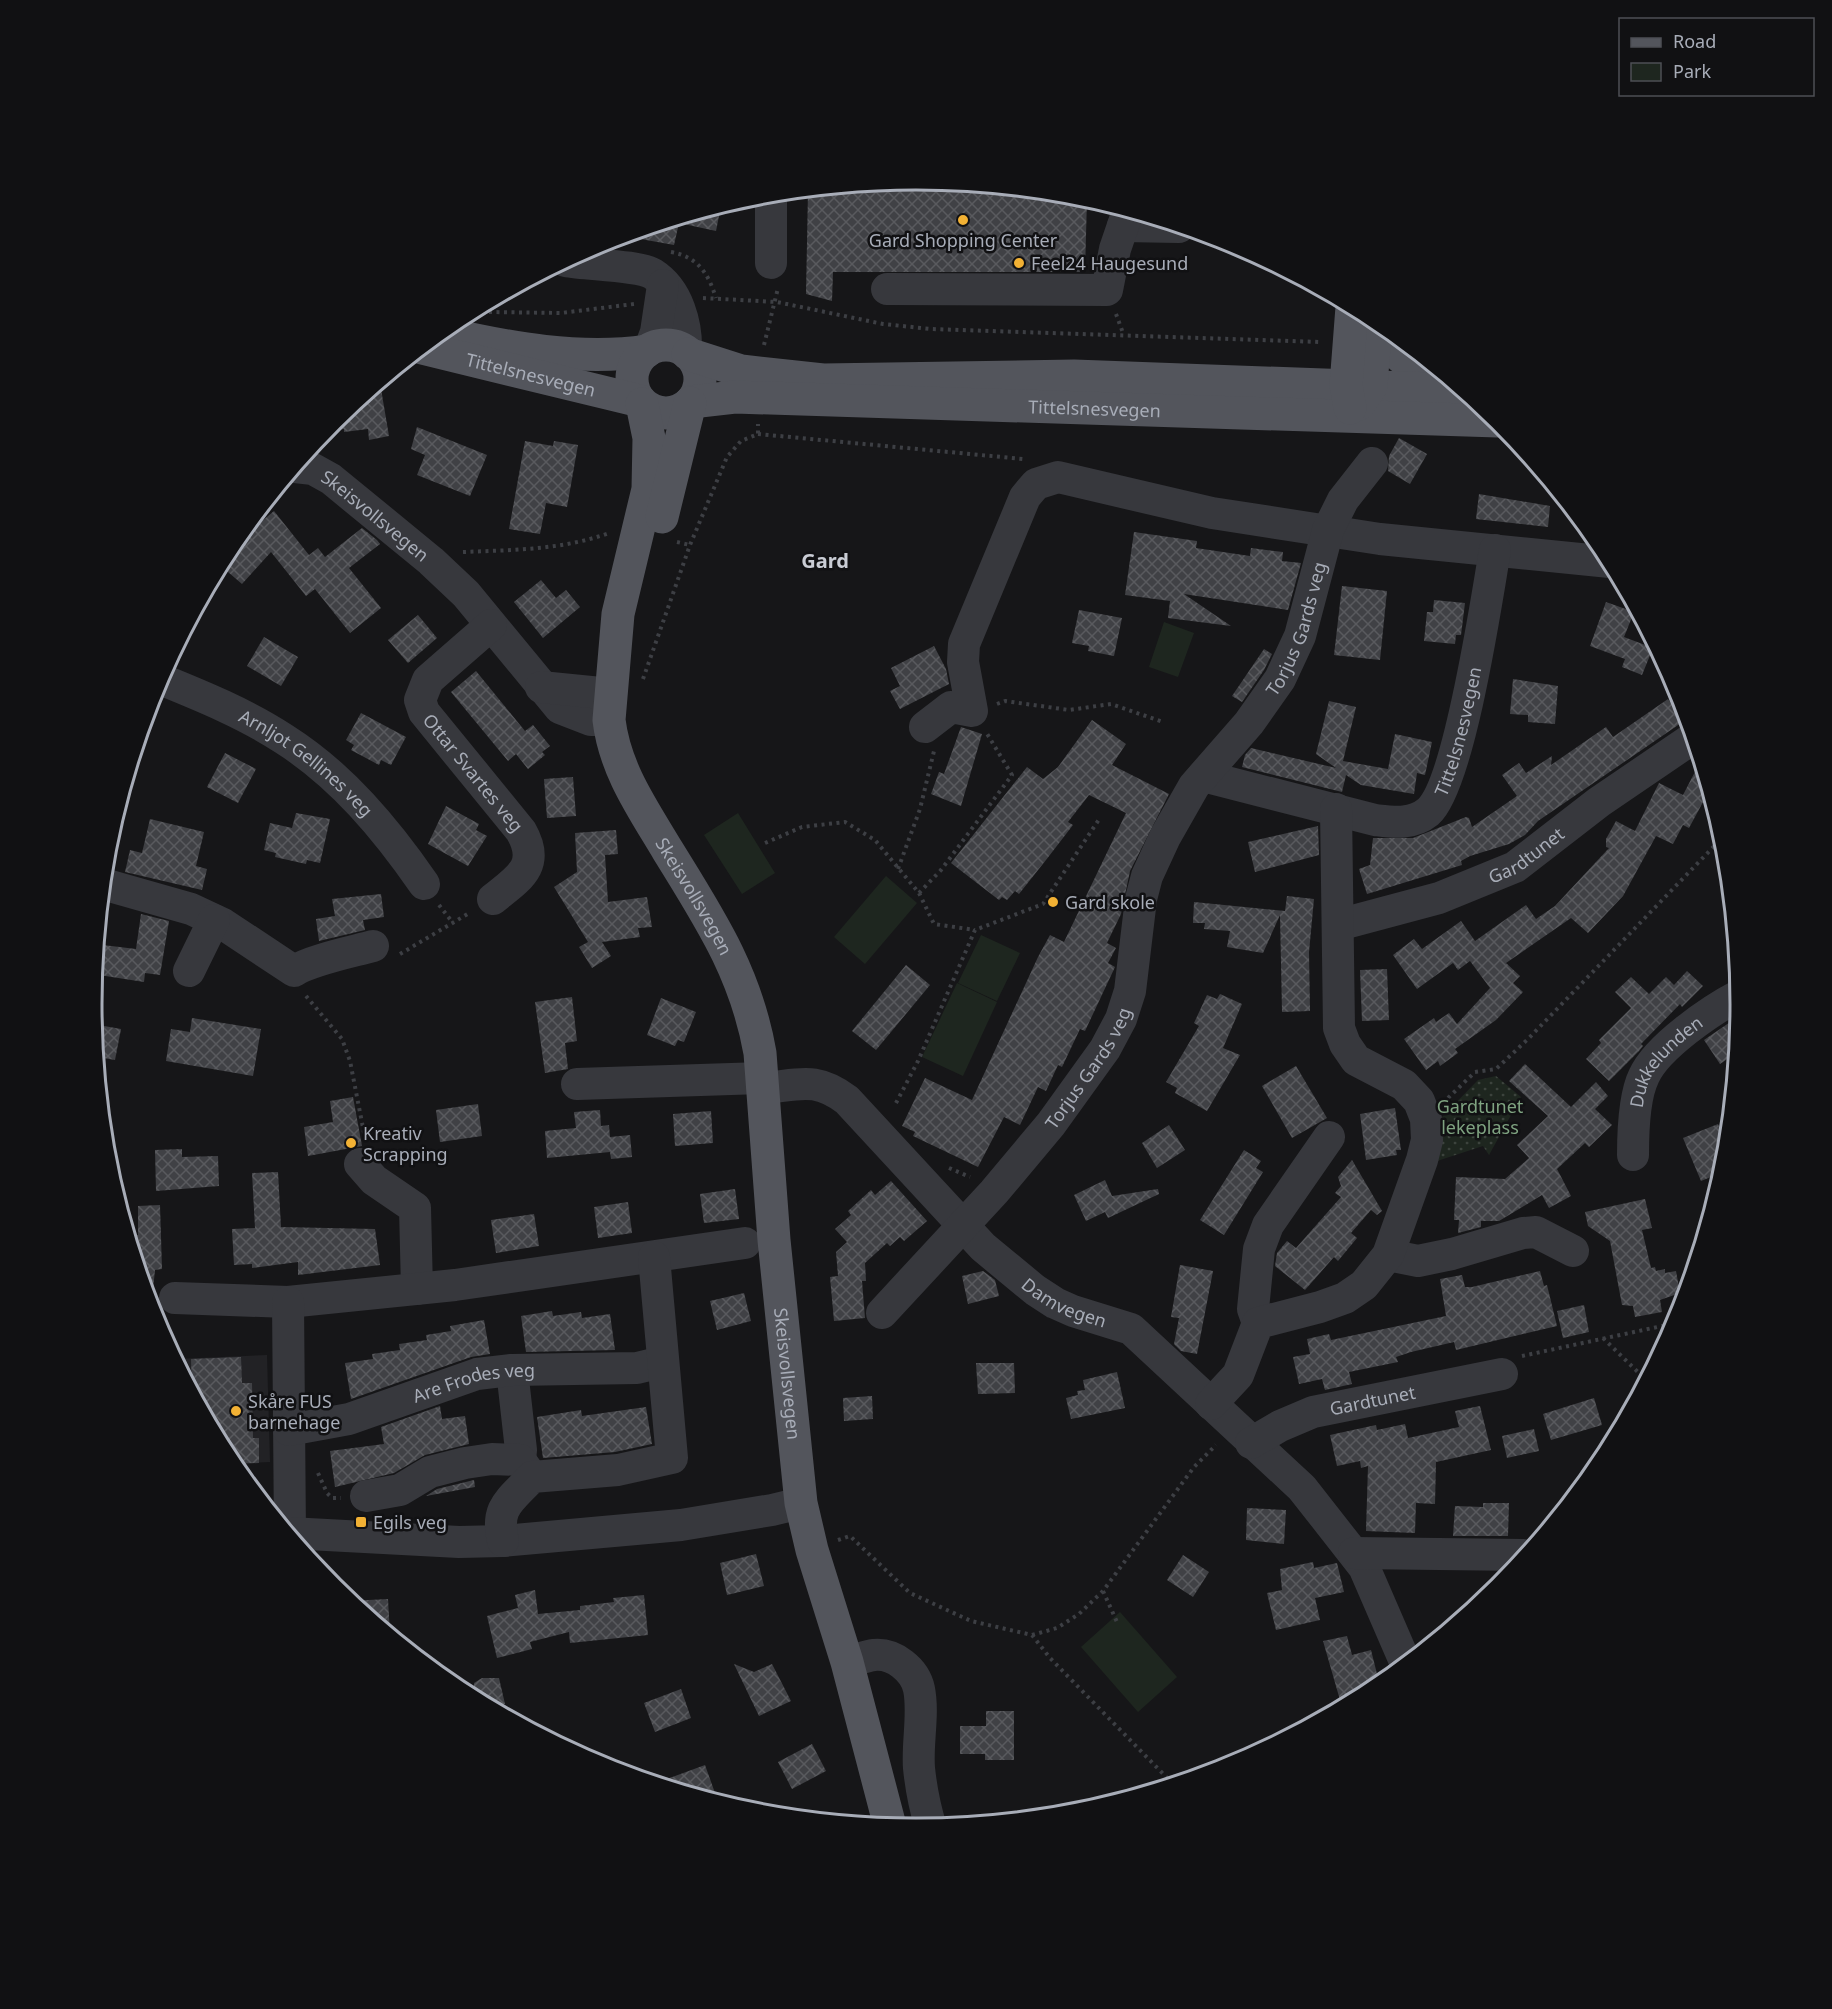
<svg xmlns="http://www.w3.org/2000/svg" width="1832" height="2009" viewBox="0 0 1832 2009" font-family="'Noto Sans',sans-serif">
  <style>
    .built { fill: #222225 }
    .green { fill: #1e261f }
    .park { fill: url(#park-dots) }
    .building { fill: url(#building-cross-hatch) }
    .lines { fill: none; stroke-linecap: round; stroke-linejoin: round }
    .path { stroke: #3d3f44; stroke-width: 4; stroke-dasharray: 3 4.5; stroke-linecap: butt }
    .minor { stroke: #37383d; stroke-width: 32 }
    .major { stroke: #53555c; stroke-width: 33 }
    .poi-dot { fill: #f2b134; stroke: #111113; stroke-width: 2 }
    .labels { text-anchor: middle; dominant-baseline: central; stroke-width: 5; stroke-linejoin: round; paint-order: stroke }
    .poi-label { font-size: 18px; fill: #a8adb8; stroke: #111113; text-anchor: start }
    .street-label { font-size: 18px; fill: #a8adb8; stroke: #111113 }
    .park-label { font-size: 18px; fill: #7fa381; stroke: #111113 }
    .neighbourhood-label { font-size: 20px; font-weight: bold; fill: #c9ccd4; stroke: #111113 }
    .rim { fill: none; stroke: #a8adb8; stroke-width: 3 }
  </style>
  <defs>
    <pattern id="park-dots" width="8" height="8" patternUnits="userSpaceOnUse" patternTransform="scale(1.5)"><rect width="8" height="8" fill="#1e261f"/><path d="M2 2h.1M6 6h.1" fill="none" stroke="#3c433d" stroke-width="1.8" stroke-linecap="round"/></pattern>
    <pattern id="building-cross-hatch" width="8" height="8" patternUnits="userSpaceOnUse" patternTransform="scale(1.5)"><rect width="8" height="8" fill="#404145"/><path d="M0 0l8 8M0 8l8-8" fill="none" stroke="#595a5e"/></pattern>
  </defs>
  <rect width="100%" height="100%" fill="#161618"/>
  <!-- built -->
  <polygon class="built" points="267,1355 270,1462 232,1464 175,1359"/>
  <!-- green -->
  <g class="green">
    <polygon points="1164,622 1194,633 1178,677 1149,667"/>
    <polygon points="738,813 775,873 742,894 704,835"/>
    <polygon points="886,876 917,903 865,964 834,937"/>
    <polygon points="981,935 1020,953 997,1001 958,983"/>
    <polygon points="957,983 997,1002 963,1076 922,1057"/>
    <polygon points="1120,1612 1177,1677 1138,1712 1081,1647"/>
  </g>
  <!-- park -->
  <polygon class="park" points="1496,1076 1521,1097 1489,1155 1483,1146 1434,1162 1442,1117 1478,1080"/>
  <!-- building -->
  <g class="building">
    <polygon points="916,180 1087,199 1085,272 833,272 832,301 806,294 808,191"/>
    <polygon points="721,206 716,231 679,223 674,245 624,236"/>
    <polygon points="380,383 389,436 369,440 368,429 344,432 344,429 325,432 333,421"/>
    <polygon points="417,427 487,455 470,496 417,475 425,455 411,449"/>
    <polygon points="1399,438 1427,454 1410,484 1388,471 1389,456"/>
    <polygon points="525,441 553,446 554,441 578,445 567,507 546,503 540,534 509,529"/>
    <polygon points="1479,494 1550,506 1548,527 1476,519"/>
    <polygon points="274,511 309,555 318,548 325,557 362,528 377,540 380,544 349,568 381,608 350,633 315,589 306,596 271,552 242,584 221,566 246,538 244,536"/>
    <polygon points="1134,532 1197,541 1196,548 1250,556 1251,548 1283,552 1282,561 1301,563 1288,610 1184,594 1231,626 1168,618 1170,601 1125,595"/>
    <polygon points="541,580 556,598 566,590 580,607 543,638 514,602"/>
    <polygon points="1342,586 1387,591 1380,660 1334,655"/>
    <polygon points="1434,600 1465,603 1461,635 1456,635 1455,644 1424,641 1427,612 1433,612"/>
    <polygon points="1606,602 1634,612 1624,637 1653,648 1642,675 1622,667 1625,659 1590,646"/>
    <polygon points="1079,610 1122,618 1114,656 1088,651 1089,646 1072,643"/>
    <polygon points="418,615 437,638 408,663 388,640"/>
    <polygon points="264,637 298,657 281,686 247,666"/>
    <polygon points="934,646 946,669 949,684 900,709 890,691 900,686 891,668"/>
    <polygon points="1264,649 1272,654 1264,670 1242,702 1232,696"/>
    <polygon points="476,671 525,731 533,725 550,746 542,752 545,755 528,769 516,754 508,761 451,692"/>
    <polygon points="1513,679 1558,686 1555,724 1528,722 1528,715 1510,714"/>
    <polygon points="1668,699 1684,721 1538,821 1525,835 1509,844 1470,856 1461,861 1462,865 1367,894 1359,869 1370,865 1373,838 1413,838 1466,817 1469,818 1472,827 1517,796 1502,775 1519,763 1526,773 1552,756 1551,765 1606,727 1613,737"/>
    <polygon points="1329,701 1356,707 1343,761 1388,769 1395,734 1432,742 1425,775 1417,773 1414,794 1361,785 1346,775 1342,792 1242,767 1245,755 1251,748 1336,768 1316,754"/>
    <polygon points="361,713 406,737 391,765 381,760 379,765 351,750 354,745 346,740"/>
    <polygon points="1092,720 1126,744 1112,765 1169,794 1130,871 1121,914 1107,943 1116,948 1108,963 1115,967 1085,1031 1080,1029 1062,1067 1058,1065 1046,1091 1038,1087 1020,1125 1004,1117 978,1167 913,1136 915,1132 902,1126 925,1078 972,1100 1038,957 1050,935 1064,942 1126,813 1089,795 1068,822 1073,825 1046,860 1019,894 1015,891 1007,900 1002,897 999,900 951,863 1027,767 1043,779 1058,767"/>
    <polygon points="961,727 982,734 961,806 931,794 939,772 944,774"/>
    <polygon points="225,753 256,769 238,803 207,787"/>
    <polygon points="1700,762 1709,791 1689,828 1683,825 1673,844 1656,836 1623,896 1588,933 1571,918 1506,963 1520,976 1513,983 1523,992 1496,1020 1455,1049 1458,1053 1440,1066 1438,1061 1426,1070 1404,1039 1434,1018 1436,1022 1449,1013 1457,1024 1490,988 1470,961 1458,970 1453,963 1417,989 1393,955 1414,939 1422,949 1461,921 1475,941 1526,905 1536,919 1555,906 1609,848 1606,847 1606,839 1616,821 1635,831 1659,783 1683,795"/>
    <polygon points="573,777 576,816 547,818 544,779"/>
    <polygon points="446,806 479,824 476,830 487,836 468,866 428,844"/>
    <polygon points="296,813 330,819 320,863 307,860 306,864 275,857 276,853 264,850 270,823 292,828"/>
    <polygon points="150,819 204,832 196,866 207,869 202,890 125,872 130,850 142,853"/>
    <polygon points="1318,826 1319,855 1255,872 1248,842"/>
    <polygon points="616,830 618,854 605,855 608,902 647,897 652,927 638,928 640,937 602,942 611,956 592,968 579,947 588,942 554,887 577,872 575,833"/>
    <polygon points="381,894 384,917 363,920 365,930 319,941 316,919 335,916 332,899"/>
    <polygon points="1287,896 1314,899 1309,952 1310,1011 1282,1012 1280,915 1263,953 1227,947 1230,931 1204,929 1205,923 1193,923 1194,902 1285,911"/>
    <polygon points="141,914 169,921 160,975 145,973 144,982 99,975 103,945 136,949"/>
    <polygon points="906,965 930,985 876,1050 852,1031"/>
    <polygon points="1387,969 1389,1020 1362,1021 1360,970"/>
    <polygon points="1687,971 1703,986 1682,1007 1680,1004 1641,1044 1643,1046 1639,1051 1609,1081 1586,1059 1601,1043 1599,1040 1631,1008 1615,992 1631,977 1649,994 1666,977 1674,985"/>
    <polygon points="1220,994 1242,1004 1223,1048 1240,1055 1207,1111 1175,1093 1177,1088 1166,1082 1199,1026 1194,1023 1207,995 1217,999"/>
    <polygon points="572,997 577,1041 565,1043 568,1069 545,1073 535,1002"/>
    <polygon points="661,998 696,1012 684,1042 678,1040 675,1046 647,1035"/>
    <polygon points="1739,1016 1736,1053 1720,1064 1704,1040"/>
    <polygon points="192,1018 261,1029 253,1076 166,1061 171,1029 190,1032"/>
    <polygon points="93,1024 121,1029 115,1060 97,1057"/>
    <polygon points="1525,1064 1571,1107 1596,1082 1608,1096 1595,1109 1612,1125 1589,1147 1585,1143 1557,1169 1571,1196 1549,1208 1542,1195 1499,1221 1481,1221 1481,1227 1458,1233 1459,1220 1454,1220 1456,1177 1505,1179 1529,1158 1517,1145 1548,1116 1509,1081"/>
    <polygon points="1296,1066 1327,1118 1292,1138 1262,1086"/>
    <polygon points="353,1097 362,1146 308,1156 304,1127 333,1122 330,1101"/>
    <polygon points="478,1104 482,1136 440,1142 436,1110"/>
    <polygon points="1395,1108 1401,1150 1396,1150 1397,1155 1366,1160 1360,1114"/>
    <polygon points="600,1110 601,1126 609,1125 610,1137 630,1135 632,1157 611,1159 610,1152 547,1158 545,1131 576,1128 574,1112"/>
    <polygon points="711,1111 713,1143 675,1146 673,1114"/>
    <polygon points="1718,1124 1727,1144 1725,1166 1723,1172 1701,1181 1683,1138"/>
    <polygon points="1169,1125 1185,1150 1157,1168 1142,1143"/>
    <polygon points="182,1149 182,1157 218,1156 219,1186 156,1191 155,1150"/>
    <polygon points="1244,1150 1261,1161 1256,1168 1263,1172 1224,1235 1200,1220"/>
    <polygon points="1352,1160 1382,1211 1377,1215 1371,1210 1351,1233 1357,1238 1338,1261 1334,1257 1305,1290 1275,1266 1277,1253 1287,1241 1296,1248 1341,1197 1335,1193 1341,1186 1338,1177"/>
    <polygon points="278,1172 281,1227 375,1229 380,1265 298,1275 298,1262 252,1268 252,1264 234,1265 232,1229 255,1228 252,1173"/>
    <polygon points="1105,1180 1112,1196 1158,1189 1159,1194 1108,1218 1105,1212 1086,1221 1074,1195"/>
    <polygon points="891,1181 927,1221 904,1241 900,1237 890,1246 887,1243 865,1263 866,1281 862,1281 865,1318 834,1321 830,1277 838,1276 836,1252 847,1242 835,1229 851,1215 848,1211 871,1190 875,1195"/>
    <polygon points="735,1189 739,1219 704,1223 700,1194"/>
    <polygon points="1645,1199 1652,1228 1642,1230 1651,1268 1655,1267 1656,1271 1665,1269 1665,1273 1676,1271 1680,1293 1660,1300 1662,1312 1635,1317 1633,1306 1622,1305 1610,1241 1588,1226 1585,1212"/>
    <polygon points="628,1202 632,1233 598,1238 594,1207"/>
    <polygon points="160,1205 162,1269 155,1270 151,1309 129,1235 138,1235 138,1206"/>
    <polygon points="534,1214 539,1246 496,1253 491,1220"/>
    <polygon points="1180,1265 1213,1271 1197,1354 1181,1351 1174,1344 1179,1318 1171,1317"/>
    <polygon points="983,1271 995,1280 999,1296 968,1304 962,1276"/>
    <polygon points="1540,1271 1544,1286 1547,1285 1557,1326 1456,1350 1454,1342 1411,1352 1396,1357 1398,1362 1349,1372 1352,1384 1325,1390 1322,1379 1299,1384 1293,1357 1310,1354 1307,1339 1329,1334 1331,1340 1446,1316 1440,1279 1462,1275 1465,1287 1472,1287"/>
    <polygon points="744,1293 751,1321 717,1330 710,1301"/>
    <polygon points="1584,1305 1589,1332 1563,1338 1557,1311"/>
    <polygon points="552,1311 553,1316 581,1312 582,1318 610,1314 615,1350 526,1352 521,1316"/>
    <polygon points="484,1320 490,1354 471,1357 351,1399 345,1363 373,1359 372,1354 400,1350 399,1344 427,1340 426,1335 451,1331 450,1326"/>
    <polygon points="241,1357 242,1383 252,1383 253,1438 259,1438 259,1463 232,1464 192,1390 191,1359"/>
    <polygon points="976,1363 1014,1363 1015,1393 978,1394"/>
    <polygon points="1117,1372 1125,1408 1071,1419 1066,1398 1078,1395 1077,1391 1085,1390 1083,1380"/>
    <polygon points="872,1396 873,1419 844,1421 843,1398"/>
    <polygon points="1594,1398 1602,1425 1551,1440 1543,1414"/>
    <polygon points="440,1406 442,1419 465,1416 469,1444 425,1455 394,1473 335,1487 330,1451 384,1444 381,1427"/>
    <polygon points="1480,1406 1491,1450 1436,1462 1435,1504 1416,1503 1415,1533 1366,1531 1368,1466 1361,1468 1360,1461 1337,1466 1330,1435 1376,1425 1377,1430 1405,1424 1408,1438 1459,1427 1455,1411"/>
    <polygon points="646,1407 652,1444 615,1452 543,1458 537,1417 581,1410 582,1416"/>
    <polygon points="1534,1429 1539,1451 1507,1458 1502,1436"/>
    <polygon points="474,1480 475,1487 426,1496 437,1489"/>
    <polygon points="1483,1503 1509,1503 1508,1536 1453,1536 1455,1506 1483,1507"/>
    <polygon points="1247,1508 1286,1510 1284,1544 1246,1540"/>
    <polygon points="756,1554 764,1586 727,1595 720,1563"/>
    <polygon points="1183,1555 1209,1572 1193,1597 1167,1580"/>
    <polygon points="1313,1562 1314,1568 1337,1563 1344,1592 1315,1598 1320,1620 1276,1630 1267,1593 1282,1590 1280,1569"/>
    <polygon points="535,1590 538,1614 580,1610 580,1606 614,1602 613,1598 644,1595 648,1635 570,1643 569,1632 530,1642 532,1649 497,1658 487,1616 518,1608 515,1595"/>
    <polygon points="388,1599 390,1634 349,1601"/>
    <polygon points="1347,1636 1352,1655 1371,1650 1380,1686 1342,1707 1323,1641"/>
    <polygon points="734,1664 754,1672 772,1664 791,1701 759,1716"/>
    <polygon points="482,1678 499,1678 505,1704 498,1704 499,1712 474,1698 474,1683"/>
    <polygon points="681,1689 691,1718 655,1732 644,1703"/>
    <polygon points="986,1711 1014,1711 1014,1760 985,1760 985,1754 960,1754 960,1726 986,1726"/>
    <polygon points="812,1744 826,1771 792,1789 778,1762"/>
    <polygon points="705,1765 715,1793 703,1797 656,1783"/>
  </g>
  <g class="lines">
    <!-- path -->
    <g class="path">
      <path d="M671,252C698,257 708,273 716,298"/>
      <polyline points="703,298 777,302 883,324 931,329 1321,342"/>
      <polyline points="489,312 561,313 634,304"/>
      <polyline points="1116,314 1123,333"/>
      <polyline points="764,345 778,288"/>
      <polyline points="758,434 1023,459"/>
      <polyline points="677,542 690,545"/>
      <path d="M463,552C512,550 562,550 609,533"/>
      <polyline points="643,679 690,545 727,457 741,441 758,434 758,424"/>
      <polyline points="997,704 1005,701 1069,710 1111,704 1163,722"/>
      <polyline points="765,843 802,827 845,822 875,840 919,893 934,924 975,930"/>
      <polyline points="898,869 920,809 934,751"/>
      <polyline points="919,893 941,870 1012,775 986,732"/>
      <polyline points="439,905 453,923"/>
      <polyline points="400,954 471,912"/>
      <polyline points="306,996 342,1039 350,1061 365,1138"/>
      <polyline points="1448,1098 1475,1072 1496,1069 1528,1039 1723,837"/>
      <polyline points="896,1103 918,1061 975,930 1043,904 1100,818"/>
      <polyline points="949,1168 970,1177"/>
      <polyline points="1603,1338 1646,1380"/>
      <polyline points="1522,1356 1676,1323"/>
      <polyline points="318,1473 327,1493 332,1498 341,1498"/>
      <polyline points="838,1540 850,1536 910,1593 971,1621 1032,1635 1050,1658 1173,1784"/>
      <polyline points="1103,1591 1117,1622"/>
      <polyline points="1032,1635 1057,1628 1079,1614 1103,1591 1194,1467 1216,1445"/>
    </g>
    <!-- minor -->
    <g class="minor">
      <polyline points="771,194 771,263"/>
      <polyline points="1123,226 1179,227"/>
      <path d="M566,261C586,265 638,265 653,274C678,290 687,324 686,352"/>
      <polyline points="887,289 1107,290 1115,249 1128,211"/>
      <polyline points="650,348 656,332 663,285"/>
      <path id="s1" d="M295,467L313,469L331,479L431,561L466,594L560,708L591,720H609"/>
      <path id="s2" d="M491,625L428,680L420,700L424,712L521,831C541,866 519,878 493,899"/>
      <path id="s3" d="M160,679C202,696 246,714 284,739C341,775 386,829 424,884"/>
      <polyline points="541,687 611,694"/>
      <polyline points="925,727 951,707 972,711 963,662 964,644 1025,497 1036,484 1058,477 1212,513 1380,539 1610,562"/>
      <path id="s4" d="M1203,776L1375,820C1393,822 1412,825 1428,812C1459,785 1487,598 1495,550"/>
      <path d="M103,884L191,909L223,924L294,971C311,960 351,952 373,946"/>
      <path id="s5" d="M1338,925L1439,898L1515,867L1599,802L1693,738"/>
      <polyline points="189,971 214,920"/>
      <polyline points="577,1084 762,1078"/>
      <path id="s6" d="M763,1088C800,1085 815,1076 847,1100L983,1247L1035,1290L1055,1303L1073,1311L1131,1329L1302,1488L1364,1567L1406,1664"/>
      <path id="s7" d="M1633,1155C1633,1133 1634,1096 1644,1076C1657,1047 1711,1010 1740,995"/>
      <polyline points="360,1164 374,1180 415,1208 417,1289"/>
      <polyline points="1388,1255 1418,1261 1452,1254 1523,1233 1536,1232 1573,1251"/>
      <polyline points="175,1298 288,1302 455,1285 745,1243"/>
      <polyline points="288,1302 290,1535"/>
      <path id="s8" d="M882,1313L994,1192L1051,1124L1105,1049L1121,1019L1130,991L1141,899L1147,876L1165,837L1194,786L1249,723L1280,679L1300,636L1328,530L1343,500L1372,463"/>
      <polyline points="1258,1323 1253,1309 1259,1249 1268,1225 1329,1137"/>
      <polyline points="512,1370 521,1450 520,1460"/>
      <polyline points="1211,1404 1238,1375 1258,1323 1320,1307 1345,1298 1364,1285 1388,1255 1422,1160 1427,1140 1426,1119 1419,1101 1404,1085 1356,1060 1345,1044 1339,1028 1336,809"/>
      <path id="s9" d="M289,1430L349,1419L477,1374L512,1370L637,1368L662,1362"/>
      <path id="s10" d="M1251,1443L1280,1426L1313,1412L1502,1374"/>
      <polyline points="366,1496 400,1490 430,1472 465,1463 492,1459 520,1460 532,1477"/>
      <polyline points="289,1533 459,1542 503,1541 681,1525 772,1510 801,1503"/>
      <path d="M503,1541C495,1507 510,1501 532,1477L618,1470L672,1458L654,1257"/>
      <polyline points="1354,1553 1523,1555"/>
      <path d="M847,1662C856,1660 866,1656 874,1655C894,1653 915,1670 919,1689C924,1714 917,1743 919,1768C921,1788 925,1808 931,1828"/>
    </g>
    <!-- major -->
    <g class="major">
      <path d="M1379,323C1393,360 1411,366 1446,378"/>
      <path d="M444,333C509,348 580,361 647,351"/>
      <circle cx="666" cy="379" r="34"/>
      <path id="s11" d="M422,348L640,401"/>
      <polyline points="688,354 741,371 823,380 1074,376 1460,390"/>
      <path id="s12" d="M691,402L735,397L1498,421"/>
      <path id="s13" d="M642,404L649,438L648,489L618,614L609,720C615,770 643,809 668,851C710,919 746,973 760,1053L774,1240L801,1503L812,1550L847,1662L890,1826"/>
      <polyline points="1359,404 1371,386 1376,321"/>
      <polyline points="1350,408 1346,385 1352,307"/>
      <polyline points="662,517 690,403"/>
    </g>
  </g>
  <!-- markers -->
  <g class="poi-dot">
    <circle cx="963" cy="220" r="6"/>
    <circle cx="1019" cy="263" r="6"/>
    <circle cx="1053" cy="902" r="6"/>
    <circle cx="351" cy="1143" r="6"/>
    <circle cx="236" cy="1411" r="6"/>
    <rect x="355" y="1516" width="12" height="12" rx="3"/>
  </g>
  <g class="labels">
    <!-- poi labels -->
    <g class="poi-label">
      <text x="963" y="240" text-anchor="middle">Gard Shopping Center</text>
      <text x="1031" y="263">Feel24 Haugesund</text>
      <text x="1065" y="902">Gard skole</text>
      <text x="363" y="1133">Kreativ<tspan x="363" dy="21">Scrapping</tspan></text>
      <text x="248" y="1401">Skåre FUS<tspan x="248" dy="21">barnehage</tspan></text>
      <text x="373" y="1522">Egils veg</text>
    </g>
    <!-- street labels -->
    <g class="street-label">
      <text stroke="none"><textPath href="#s11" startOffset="112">Tittelsnesvegen</textPath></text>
      <text stroke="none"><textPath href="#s12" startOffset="404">Tittelsnesvegen</textPath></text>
      <text stroke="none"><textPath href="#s1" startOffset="96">Skeisvollsvegen</textPath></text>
      <text stroke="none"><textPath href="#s8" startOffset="818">Torjus Gards veg</textPath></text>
      <text stroke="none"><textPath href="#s4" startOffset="320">Tittelsnesvegen</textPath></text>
      <text stroke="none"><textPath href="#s3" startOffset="170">Arnljot Gellines veg</textPath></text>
      <text stroke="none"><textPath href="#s2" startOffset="196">Ottar Svartes veg</textPath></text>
      <text stroke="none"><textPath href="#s5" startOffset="202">Gardtunet</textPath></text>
      <text stroke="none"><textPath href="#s13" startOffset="518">Skeisvollsvegen</textPath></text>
      <text stroke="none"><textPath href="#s7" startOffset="104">Dukkelunden</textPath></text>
      <text stroke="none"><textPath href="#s8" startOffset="321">Torjus Gards veg</textPath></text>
      <text stroke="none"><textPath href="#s6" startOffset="388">Damvegen</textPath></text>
      <text stroke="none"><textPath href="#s13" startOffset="1011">Skeisvollsvegen</textPath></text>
      <text stroke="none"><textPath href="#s9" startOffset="192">Are Frodes veg</textPath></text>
      <text stroke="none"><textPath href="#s10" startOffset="130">Gardtunet</textPath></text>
    </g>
    <!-- park labels -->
    <g class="park-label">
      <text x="1480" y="1106">Gardtunet<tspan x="1480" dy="21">lekeplass</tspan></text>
    </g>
    <!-- neighbourhood labels -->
    <g class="neighbourhood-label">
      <text x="825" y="560">Gard</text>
    </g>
  </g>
  <!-- crop -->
  <path d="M0 0H1832V2009H0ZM102 1004a814 814 0 1 1 1628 0a814 814 0 1 1-1628 0Z" fill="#111113" fill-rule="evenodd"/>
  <path class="rim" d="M102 1004a814 814 0 1 1 1628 0a814 814 0 1 1-1628 0Z"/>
  <!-- legend -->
  <rect x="1619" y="18" width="195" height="78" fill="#111113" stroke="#4d4f55" stroke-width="1.5"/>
  <rect x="1631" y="38" width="30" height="9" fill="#53555c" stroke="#4d4f55" stroke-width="1.5"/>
  <text x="1673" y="48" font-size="18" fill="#a8adb8">Road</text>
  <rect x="1631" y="63" width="30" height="18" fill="#1e261f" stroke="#4d4f55" stroke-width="1.5"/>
  <text x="1673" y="78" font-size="18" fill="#a8adb8">Park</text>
</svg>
